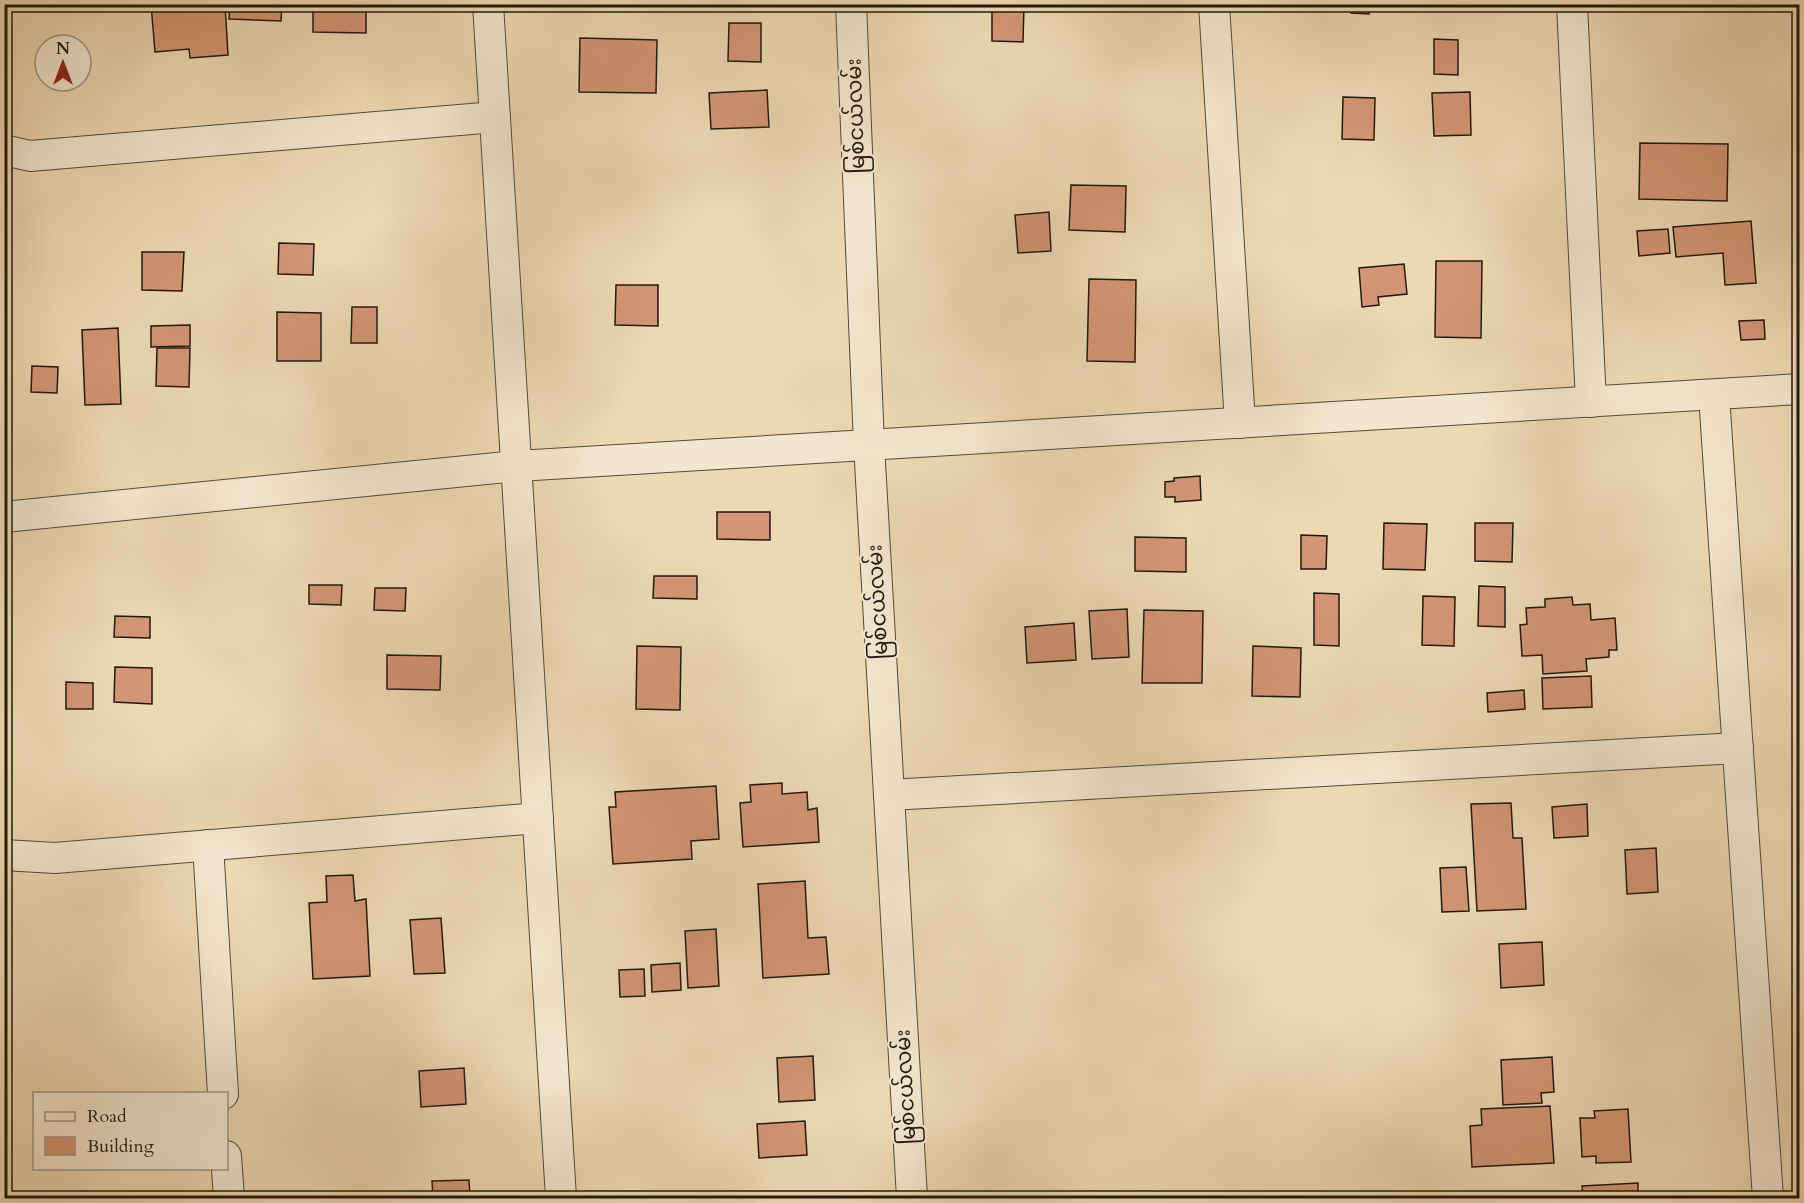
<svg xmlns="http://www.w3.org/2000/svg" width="1804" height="1203" viewBox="0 0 1804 1203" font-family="Cardo,'Noto Sans Myanmar',serif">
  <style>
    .building { fill: #d39575; stroke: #22190f; stroke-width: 1.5 }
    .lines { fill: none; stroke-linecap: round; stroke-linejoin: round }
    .street-casing { stroke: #554938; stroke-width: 32 }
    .street { stroke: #f3e6ce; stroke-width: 30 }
    .labels { text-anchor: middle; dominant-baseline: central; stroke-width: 4.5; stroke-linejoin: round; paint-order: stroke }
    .street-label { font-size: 21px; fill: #22190f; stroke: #f3e6ce }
  </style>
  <rect width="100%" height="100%" fill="#edd8b4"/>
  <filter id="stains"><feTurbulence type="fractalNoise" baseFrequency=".00333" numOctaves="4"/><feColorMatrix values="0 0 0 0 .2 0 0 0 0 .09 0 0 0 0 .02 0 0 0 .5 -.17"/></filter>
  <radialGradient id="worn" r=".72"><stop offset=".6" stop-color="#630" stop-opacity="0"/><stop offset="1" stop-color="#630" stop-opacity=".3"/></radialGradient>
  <!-- building -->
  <g class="building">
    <polygon points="151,4 225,4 228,55 190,58 189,49 155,52"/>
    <polygon points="230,4 282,4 281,21 229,19"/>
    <polygon points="313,4 366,4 366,33 313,32"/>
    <polygon points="1351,4 1369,4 1369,14 1351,13"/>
    <polygon points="992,5 1024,5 1023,42 992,41"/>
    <polygon points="729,23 761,23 761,62 728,61"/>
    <polygon points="580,38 657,40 656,93 579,92"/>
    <polygon points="1434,39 1458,40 1458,75 1434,74"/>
    <polygon points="767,90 769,127 711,129 709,93"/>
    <polygon points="1470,92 1471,135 1434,136 1432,93"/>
    <polygon points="1343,97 1375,98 1374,140 1342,139"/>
    <polygon points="1640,143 1728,144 1727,201 1639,199"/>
    <polygon points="1071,185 1126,186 1125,232 1069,230"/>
    <polygon points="1049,212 1051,251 1018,253 1015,215"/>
    <polygon points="1751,221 1756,283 1725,285 1723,253 1676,257 1673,227"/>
    <polygon points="1668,229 1670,253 1639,256 1637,231"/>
    <polygon points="279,243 314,244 313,275 278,274"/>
    <polygon points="142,252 184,252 182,291 142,290"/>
    <polygon points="1436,261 1482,261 1481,338 1435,337"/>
    <polygon points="1404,264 1407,294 1378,297 1379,305 1362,307 1359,268"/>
    <polygon points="1089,279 1136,280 1135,362 1087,361"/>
    <polygon points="616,285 658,285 658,326 615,325"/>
    <polygon points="352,307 377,307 377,343 351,343"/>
    <polygon points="277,312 321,313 321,361 277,361"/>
    <polygon points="1764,320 1765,339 1741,340 1739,321"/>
    <polygon points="190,325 190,346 151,347 151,326"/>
    <polygon points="118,328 121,404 85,405 82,330"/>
    <polygon points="157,348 190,348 189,387 156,386"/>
    <polygon points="32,366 58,367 57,393 31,392"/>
    <polygon points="1200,476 1201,500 1175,502 1175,497 1165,497 1165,482 1174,481 1174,478"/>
    <polygon points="717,512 770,512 770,540 717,539"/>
    <polygon points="1384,523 1427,524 1425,570 1383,569"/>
    <polygon points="1475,523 1513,523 1512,562 1475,561"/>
    <polygon points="1301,535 1327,536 1326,569 1301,569"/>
    <polygon points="1135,537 1186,538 1186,572 1135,571"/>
    <polygon points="654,576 697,576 697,599 653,598"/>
    <polygon points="309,585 342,585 341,605 309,604"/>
    <polygon points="1479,586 1505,587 1505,627 1478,626"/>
    <polygon points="375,588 406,588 405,611 374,610"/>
    <polygon points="1314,593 1339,594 1339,646 1314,645"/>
    <polygon points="1423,596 1455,597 1454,646 1422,645"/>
    <polygon points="1572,597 1573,605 1590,604 1591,620 1615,618 1617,650 1609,650 1609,657 1586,659 1587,671 1543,674 1542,655 1522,656 1520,625 1527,624 1526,608 1545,607 1545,599"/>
    <polygon points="1127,609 1129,657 1092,659 1089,611"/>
    <polygon points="1144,610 1203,611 1202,683 1142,683"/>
    <polygon points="115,616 150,617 150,638 114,637"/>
    <polygon points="1074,623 1076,660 1027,663 1025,627"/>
    <polygon points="637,646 681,647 680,710 636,709"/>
    <polygon points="1253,646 1301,648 1300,697 1252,696"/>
    <polygon points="387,655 441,656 440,690 387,689"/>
    <polygon points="115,667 152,668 152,704 114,702"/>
    <polygon points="1591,676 1592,707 1543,709 1542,678"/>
    <polygon points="66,682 93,683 93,709 66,709"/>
    <polygon points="1524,690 1525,709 1488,712 1487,693"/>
    <polygon points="782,783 782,794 807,792 808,810 817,808 819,842 743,847 740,803 751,802 750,785"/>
    <polygon points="716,786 719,839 691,841 692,859 613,864 609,807 616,807 615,792"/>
    <polygon points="1511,803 1513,838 1522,838 1526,909 1477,911 1471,804"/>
    <polygon points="1587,804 1588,836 1554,838 1552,807"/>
    <polygon points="1656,848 1658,892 1627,894 1625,850"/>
    <polygon points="1466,867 1469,911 1442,912 1440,868"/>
    <polygon points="353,875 355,901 366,899 370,976 313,979 309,903 327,902 326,876"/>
    <polygon points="805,881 808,938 826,937 829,974 763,978 758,884"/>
    <polygon points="441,918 445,973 414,974 410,920"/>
    <polygon points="716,929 719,986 688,988 685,931"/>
    <polygon points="1542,942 1544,985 1501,988 1499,944"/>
    <polygon points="680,963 681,990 652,992 651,965"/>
    <polygon points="644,969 645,996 620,997 619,970"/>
    <polygon points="813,1056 815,1100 779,1102 777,1058"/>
    <polygon points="1552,1057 1554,1092 1541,1093 1542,1103 1503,1105 1501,1060"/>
    <polygon points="464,1068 466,1104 421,1107 419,1071"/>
    <polygon points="1550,1106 1554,1163 1472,1167 1470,1126 1482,1125 1481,1109"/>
    <polygon points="1628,1109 1631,1162 1596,1163 1596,1156 1582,1157 1580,1118 1595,1118 1594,1111"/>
    <polygon points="805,1121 807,1155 759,1158 757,1124"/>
    <polygon points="469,1180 470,1198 433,1198 432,1181"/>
    <polygon points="1638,1183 1638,1198 1583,1198 1582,1186"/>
    <polygon points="731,1192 731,1198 703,1198 703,1193"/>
  </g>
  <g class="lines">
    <!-- street casing -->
    <g class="street-casing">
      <g id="street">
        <polyline points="488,4 561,1198"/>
        <polyline points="851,4 869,445 912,1198"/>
        <polyline points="1214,4 1240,423"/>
        <polyline points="1572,4 1591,402"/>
        <polyline points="4,150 30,156 495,117"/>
        <polyline points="1714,395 1768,1198"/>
        <polyline points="4,517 517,466 1800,389"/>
        <polyline points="889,795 1738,748"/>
        <polyline points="208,845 223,1094"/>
        <polyline points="4,855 55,858 538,818"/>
        <polyline points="226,1156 229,1198"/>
      </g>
    </g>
    <!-- street -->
    <use href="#street" class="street"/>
  </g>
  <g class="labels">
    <!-- street labels -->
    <g class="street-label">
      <text transform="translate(856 116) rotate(-92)">မြစ်ငယ်လမ်း</text>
      <text transform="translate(878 602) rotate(-93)">မြစ်ငယ်လမ်း</text>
      <text transform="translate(906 1087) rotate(-93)">မြစ်ငယ်လမ်း</text>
    </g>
  </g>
  <!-- margin -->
  <rect width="1804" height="1203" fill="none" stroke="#edd8b4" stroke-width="24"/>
  <rect x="6" y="6" width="1792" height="1191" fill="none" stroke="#22190f" stroke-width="3"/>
  <rect x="12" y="12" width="1780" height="1179" fill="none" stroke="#22190f" stroke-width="1.5"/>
  <!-- legend -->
  <rect x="33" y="1092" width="195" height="78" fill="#f3e6ce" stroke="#9f9482" stroke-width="1.5"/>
  <rect x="45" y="1112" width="30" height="9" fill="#f3e6ce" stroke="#9f9482" stroke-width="1.5"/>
  <text x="87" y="1122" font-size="18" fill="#22190f">Road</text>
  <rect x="45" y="1137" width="30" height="18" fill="#d39575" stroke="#9f9482" stroke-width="1.5"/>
  <text x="87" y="1152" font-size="18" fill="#22190f">Building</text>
  <!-- north arrow -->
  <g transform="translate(63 63)"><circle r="28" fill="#f3e6ce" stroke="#9f9482" stroke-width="1.5"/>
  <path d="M0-4.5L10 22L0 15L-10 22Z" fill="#8f2418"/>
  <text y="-9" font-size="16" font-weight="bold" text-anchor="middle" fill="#22190f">N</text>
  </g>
  <rect width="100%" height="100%" filter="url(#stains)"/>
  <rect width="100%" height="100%" fill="url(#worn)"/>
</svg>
